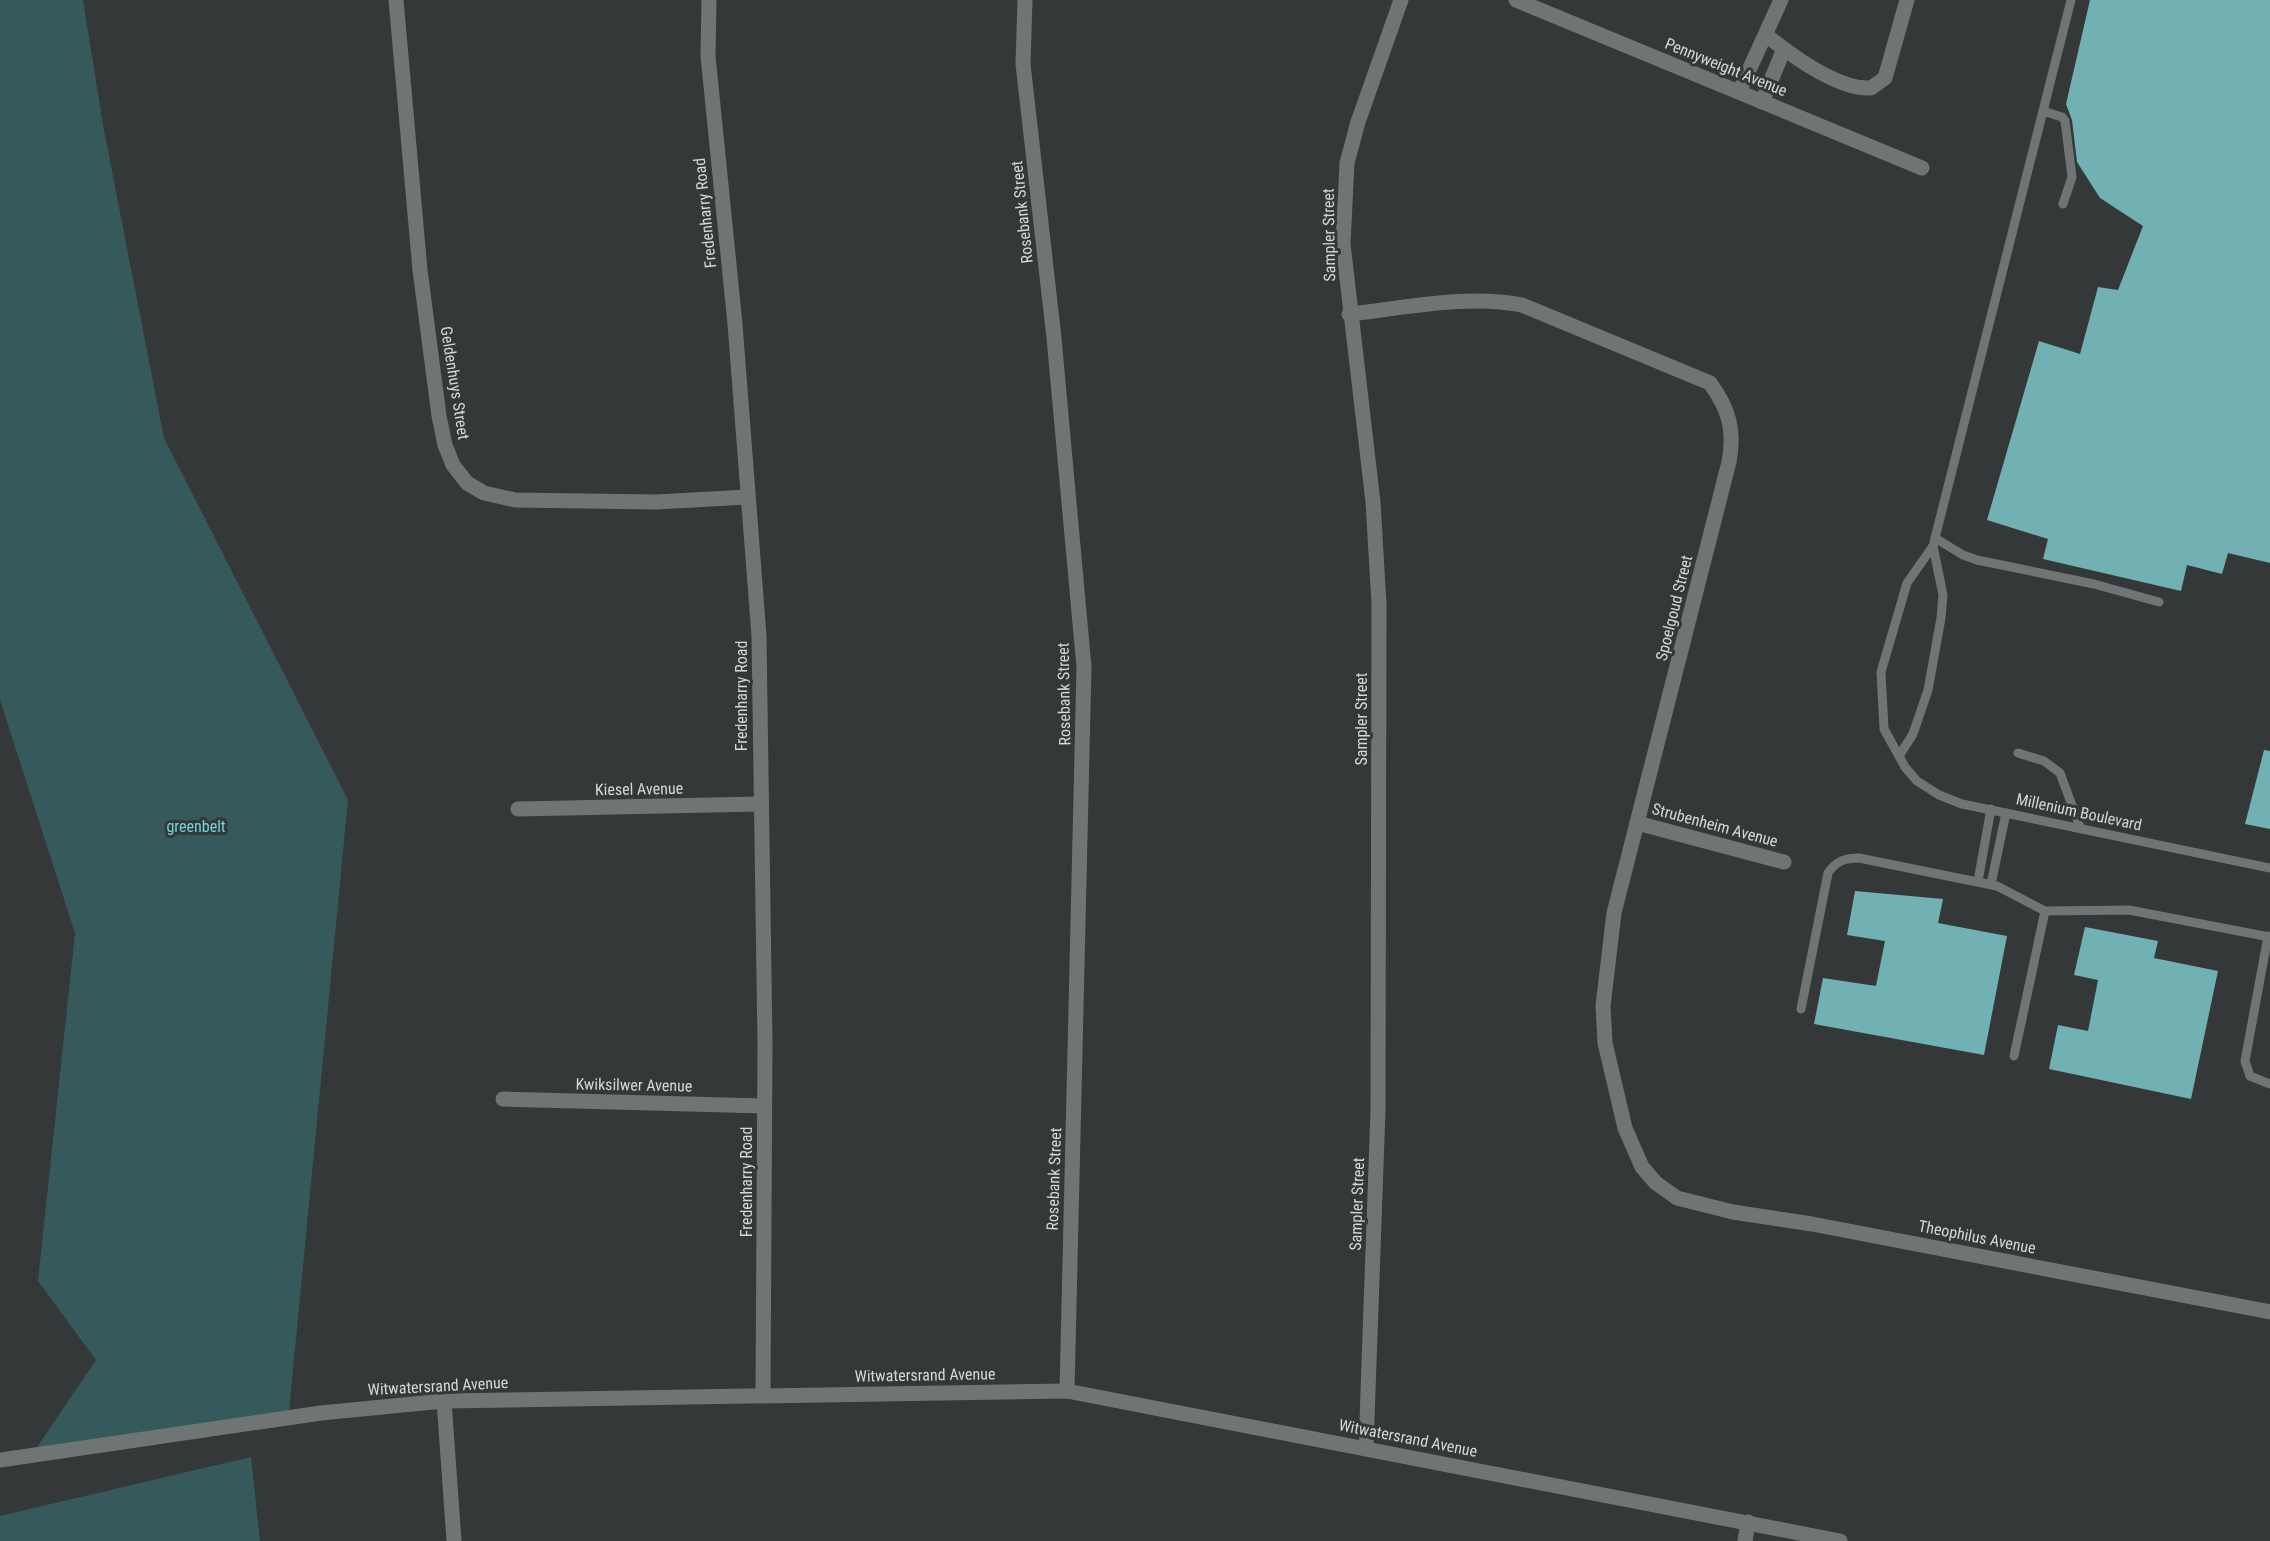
<svg xmlns="http://www.w3.org/2000/svg" width="2270" height="1541" viewBox="0 0 2270 1541" font-family="'Roboto Condensed',sans-serif">
  <style>
    .green { fill: #365a5c }
    .building { fill: #71b1b4 }
    .lines { fill: none; stroke-linecap: round; stroke-linejoin: round }
    .service { stroke: #707474; stroke-width: 9 }
    .minor { stroke: #707474; stroke-width: 15 }
    .labels { text-anchor: middle; dominant-baseline: central; stroke-width: 6; stroke-linejoin: round; paint-order: stroke }
    .street-label { font-size: 16px; fill: #d6d8d8; stroke: #353838 }
    .park-label { font-size: 16px; fill: #6fd5da; stroke: #353838 }
  </style>
  <rect width="100%" height="100%" fill="#353838"/>
  <!-- green -->
  <g class="green">
    <polygon points="0,0 83,0 103,125 164,438 348,800 288,1421 31,1456 96,1360 38,1281 75,933 0,700"/>
    <polygon points="251,1457 260,1541 0,1541 0,1516"/>
  </g>
  <!-- building -->
  <g class="building">
    <polygon points="2090,0 2270,0 2270,563 2228,553 2222,574 2187,565 2181,591 2043,559 2048,539 1987,520 2039,341 2080,354 2098,287 2118,290 2143,226 2100,198 2077,162 2072,120 2066,104"/>
    <polygon points="2264,750 2270,751 2270,829 2245,824"/>
    <polygon points="1855,891 1943,899 1938,923 2007,936 1984,1055 1814,1024 1823,978 1876,986 1885,941 1847,935"/>
    <polygon points="2085,927 2158,941 2154,958 2218,971 2191,1099 2049,1069 2058,1025 2088,1031 2098,980 2074,975"/>
  </g>
  <g class="lines">
    <!-- service -->
    <g class="service">
      <polyline points="2071,0 1933,546 1907,583 1881,672 1884,729 1905,767 1917,781 1939,795 1962,804 2270,868"/>
      <polyline points="2043,111 2062,117 2065,121 2072,177 2063,204"/>
      <polyline points="1935,538 1963,555 1977,560 2094,584 2159,602"/>
      <polyline points="2018,753 2044,761 2060,773 2080,827"/>
      <polyline points="1899,756 1913,734 1928,690 1941,618 1943,595 1933,546"/>
      <polyline points="1978,881 1991,809"/>
      <polyline points="1991,884 2006,813"/>
      <polyline points="2268,936 2245,1061 2250,1076 2270,1084"/>
      <path d="M1801,1009L1828,873C1836,861 1845,858 1859,858L1997,886L2045,911L2129,910L2270,937"/>
      <polyline points="2014,1056 2045,911"/>
    </g>
    <!-- minor -->
    <g class="minor">
      <polyline points="396,0 420,270 439,416 445,445 453,465 467,483 484,493 515,500 656,502 747,497"/>
      <polyline points="709,0 708,56 735,324 759,636 765,1044 763,1394"/>
      <polyline points="1025,0 1023,64 1054,338 1084,667 1067,1391"/>
      <polyline points="1516,0 1922,168"/>
      <path d="M1766,35C1791,55 1838,90 1871,88L1885,78L1907,0"/>
      <polyline points="1739,92 1781,0"/>
      <polyline points="1762,102 1784,49"/>
      <path d="M1349,314C1406,308 1466,294 1522,305L1710,383C1729,409 1735,430 1729,462L1614,913L1603,1006L1605,1043L1625,1128L1642,1167L1656,1183L1677,1198L1733,1212L1812,1224L2270,1312"/>
      <polyline points="518,809 760,804"/>
      <polyline points="1637,823 1784,862"/>
      <polyline points="503,1099 764,1106"/>
      <polyline points="444,1401 454,1541"/>
      <polyline points="1366,1448 1378,1111 1379,604 1373,502 1343,244 1347,163 1358,122 1401,0"/>
      <polyline points="0,1460 321,1413 444,1401 1067,1391 1840,1541"/>
      <polyline points="1745,1541 1748,1522"/>
    </g>
  </g>
  <g class="labels">
    <!-- street labels -->
    <g class="street-label">
      <text transform="translate(1726 67) rotate(22)">Pennyweight Avenue</text>
      <text transform="translate(1022 212) rotate(-96)">Rosebank Street</text>
      <text transform="translate(705 213) rotate(-96)">Fredenharry Road</text>
      <text transform="translate(1329 235) rotate(-91)">Sampler Street</text>
      <text transform="translate(455 383) rotate(81)">Geldenhuys Street</text>
      <text transform="translate(1674 608) rotate(-76)">Spoelgoud Street</text>
      <text transform="translate(1064 694) rotate(-91)">Rosebank Street</text>
      <text transform="translate(741 696) rotate(-90)">Fredenharry Road</text>
      <text transform="translate(1361 719) rotate(-90)">Sampler Street</text>
      <text transform="translate(639 789) rotate(-1)">Kiesel Avenue</text>
      <text transform="translate(2079 812) rotate(12)">Millenium Boulevard</text>
      <text transform="translate(1715 825) rotate(15)">Strubenheim Avenue</text>
      <text transform="translate(634 1085) rotate(1)">Kwiksilwer Avenue</text>
      <text transform="translate(1054 1179) rotate(-88)">Rosebank Street</text>
      <text transform="translate(746 1182) rotate(-90)">Fredenharry Road</text>
      <text transform="translate(1357 1204) rotate(-88)">Sampler Street</text>
      <text transform="translate(1977 1237) rotate(11)">Theophilus Avenue</text>
      <text transform="translate(925 1375) rotate(-1)">Witwatersrand Avenue</text>
      <text transform="translate(438 1386) rotate(-3)">Witwatersrand Avenue</text>
      <text transform="translate(1408 1438) rotate(11)">Witwatersrand Avenue</text>
    </g>
    <!-- park labels -->
    <g class="park-label">
      <text x="196" y="826">greenbelt</text>
    </g>
  </g>
</svg>
